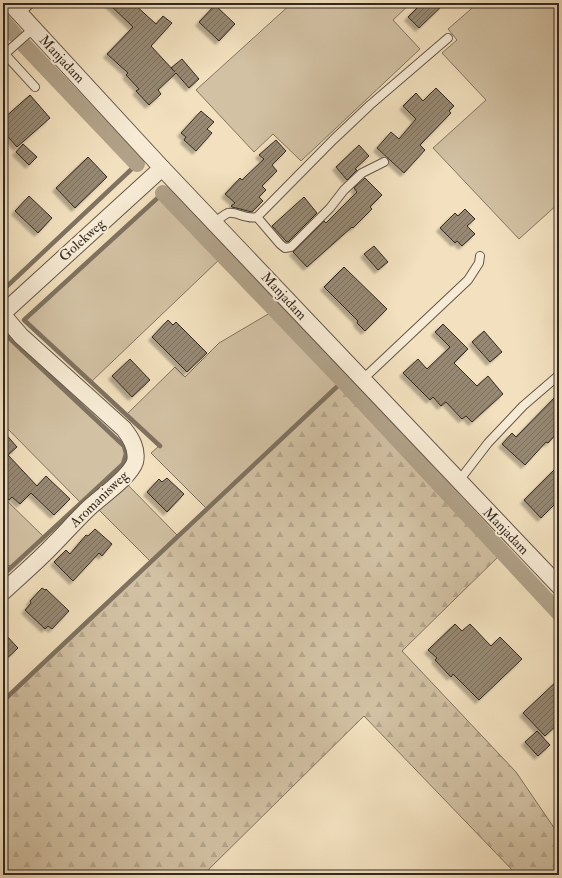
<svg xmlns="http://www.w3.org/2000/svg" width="562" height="878" viewBox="0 0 562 878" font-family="'IM FELL Double Pica',serif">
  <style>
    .green { fill: #d2c1a3; stroke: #827562 }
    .forest { fill: url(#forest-firs); stroke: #827562 }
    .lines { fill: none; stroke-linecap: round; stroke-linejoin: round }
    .stream { stroke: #7f7260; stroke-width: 4.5 }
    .canal { stroke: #b1a289; stroke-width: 16 }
    .building { fill: url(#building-hatch); stroke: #332922; filter: url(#shadow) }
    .service-casing { stroke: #635749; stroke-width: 10 }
    .minor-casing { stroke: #635749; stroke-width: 18 }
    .service { stroke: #f7ebd5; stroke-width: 8 }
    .minor { stroke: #f7ebd5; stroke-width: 16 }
    .labels { text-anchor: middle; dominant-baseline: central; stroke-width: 4; stroke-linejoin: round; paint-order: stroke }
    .street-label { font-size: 14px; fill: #332922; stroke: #f7ebd5 }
  </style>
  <defs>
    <pattern id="forest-firs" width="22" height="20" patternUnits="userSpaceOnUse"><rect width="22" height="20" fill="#d2c1a3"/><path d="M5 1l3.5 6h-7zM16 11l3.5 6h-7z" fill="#b5a68c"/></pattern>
    <pattern id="building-hatch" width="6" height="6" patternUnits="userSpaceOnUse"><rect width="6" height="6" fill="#968873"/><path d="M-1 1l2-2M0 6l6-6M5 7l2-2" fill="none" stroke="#7b6f5e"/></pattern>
    <filter id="shadow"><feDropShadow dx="-3.5" dy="3.5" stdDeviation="1" flood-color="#0004"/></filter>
  </defs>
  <rect width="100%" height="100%" fill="#f2e0be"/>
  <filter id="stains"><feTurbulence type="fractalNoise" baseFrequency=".005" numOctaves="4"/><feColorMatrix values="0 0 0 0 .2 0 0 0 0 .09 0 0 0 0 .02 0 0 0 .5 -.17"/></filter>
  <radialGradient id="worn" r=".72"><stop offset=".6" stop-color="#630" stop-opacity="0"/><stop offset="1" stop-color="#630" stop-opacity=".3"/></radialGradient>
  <!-- green -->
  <g class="green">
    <polygon points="292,3 411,3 393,20 420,49 301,161 273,134 254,152 196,90"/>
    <polygon points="478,3 559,3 559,203 519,239 433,148 486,100 442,53 457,40 448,29"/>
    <polygon points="163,193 223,256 91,382 24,320"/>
    <polygon points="275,310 343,381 207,509 151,453 159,446 126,415 175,367 185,377 219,343"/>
    <polygon points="7,336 124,446 126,454 123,464 81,503 3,424 3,340"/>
    <polygon points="124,481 178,536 151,562 95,506"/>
    <polygon points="3,497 44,537 14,565 6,566 3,563"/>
  </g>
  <!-- forest -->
  <polygon class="forest" points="343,381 503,552 402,651 516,772 559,835 559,875 517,875 364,716 203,875 3,875 3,701"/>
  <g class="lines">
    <!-- stream -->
    <g class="stream">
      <polyline points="3,290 137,164"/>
      <polyline points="3,340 7,336 124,446 126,454 123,464 3,575"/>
      <polyline points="160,446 24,320 163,193"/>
      <polyline points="3,701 343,381"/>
    </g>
    <!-- canal -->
    <g class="canal">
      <polyline points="3,21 15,35"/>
      <polyline points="24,45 137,164"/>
      <polyline points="163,193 343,381 559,613"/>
    </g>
  </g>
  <!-- building -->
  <g class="building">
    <polygon points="108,3 133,3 156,24 163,16 172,23 151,46 175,72 171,68 182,59 199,79 189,88 176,73 158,90 161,94 149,105 136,91 139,89 126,75 128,73 107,54 133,27"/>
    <polygon points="422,3 445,3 419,28 408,17"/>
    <polygon points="215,5 235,24 219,41 199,22"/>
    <polygon points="436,88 454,106 449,111 451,113 420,145 425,150 404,173 377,148 391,132 399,139 416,119 403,106 416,93 423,101"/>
    <polygon points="30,95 50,118 17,147 3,131 3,119"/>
    <polygon points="201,111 214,122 207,129 212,133 196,151 184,140 186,137 181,133"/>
    <polygon points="276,140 286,151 272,165 277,171 262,186 266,190 259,197 263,201 252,212 232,207 231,206 235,203 225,194 240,178 242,180 264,159 259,155"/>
    <polygon points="23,144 37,157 29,165 16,152"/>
    <polygon points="359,145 369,156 355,169 357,170 347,180 336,167"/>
    <polygon points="88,157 107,177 75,208 56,188"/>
    <polygon points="365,178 382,195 370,207 372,209 353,228 352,227 307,267 293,252 324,221 326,223 357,192 354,188"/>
    <polygon points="29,196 52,218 38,233 15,211"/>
    <polygon points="304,197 317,213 288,242 287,242 272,226"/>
    <polygon points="465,209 475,219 467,226 475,234 462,246 457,241 455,243 440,228 455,213 458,216"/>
    <polygon points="374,246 388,262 378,270 364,254"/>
    <polygon points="344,267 387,309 365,331 357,323 358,321 324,287"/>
    <polygon points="168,320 173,325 176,322 207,353 187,372 152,337"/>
    <polygon points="443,324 468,349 454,363 477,386 488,376 503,394 472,422 466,416 462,419 446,402 441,406 433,397 430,400 403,373 418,359 427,369 450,347 435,332"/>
    <polygon points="484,331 502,352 490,362 472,342"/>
    <polygon points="130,359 150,380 132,397 112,376"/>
    <polygon points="559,393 559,431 548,443 546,442 525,465 502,444 512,433 516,437"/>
    <polygon points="3,431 17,447 8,455 37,486 46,476 70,499 54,515 31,493 20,504 12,497 9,500 3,493"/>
    <polygon points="559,465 559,500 541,518 524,500"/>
    <polygon points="167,478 184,494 167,512 147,492 159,479 162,482"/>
    <polygon points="95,529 112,544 102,556 99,553 73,581 54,562 66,550 70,554 86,535 88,536"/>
    <polygon points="42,588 45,590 46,589 69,611 52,629 48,626 45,629 25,610 31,603 30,601"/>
    <polygon points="455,624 462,631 470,624 491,646 500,637 522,659 479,700 453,674 451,677 435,660 437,658 428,650"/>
    <polygon points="3,632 18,648 3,662"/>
    <polygon points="559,679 559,723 545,736 523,713"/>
    <polygon points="537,731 550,745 538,756 525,742"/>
  </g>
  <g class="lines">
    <!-- service casing -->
    <g class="service-casing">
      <g id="service">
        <polyline points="20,13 31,3"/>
        <polyline points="3,52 35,87"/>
        <polyline points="3,52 7,52 34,28"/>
        <polyline points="257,217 280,244 285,248 291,247 330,208 344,190 362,173 384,162"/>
        <path d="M214,222C219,220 223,215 228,213C236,211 246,220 257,217L333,140L370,105L448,38"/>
        <polyline points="362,380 468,280 479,263 480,256"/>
        <polyline points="458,482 488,443 523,406 559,375"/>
      </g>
    </g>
    <!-- minor casing -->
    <g class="minor-casing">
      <g id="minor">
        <polyline points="10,3 162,168 559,586"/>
        <polyline points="3,313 162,168"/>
        <path d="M3,315L21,336L124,429C131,438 138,449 135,462C130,477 102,496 90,507C77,519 66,532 54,544C38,561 20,576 3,592"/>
      </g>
    </g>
    <!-- service -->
    <use href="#service" class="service"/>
    <!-- minor -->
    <use href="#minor" class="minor"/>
  </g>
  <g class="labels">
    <!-- street labels -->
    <g class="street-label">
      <text transform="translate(62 59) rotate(47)">Manjadam</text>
      <text transform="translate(82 240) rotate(-42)">Golekweg</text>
      <text transform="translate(284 296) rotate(47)">Manjadam</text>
      <text transform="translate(99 499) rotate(-44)">Aromanisweg</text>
      <text transform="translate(506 531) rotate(46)">Manjadam</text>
    </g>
  </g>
  <!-- margin -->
  <rect width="562" height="878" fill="none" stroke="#f2e0be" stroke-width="16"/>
  <rect x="4" y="4" width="554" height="870" fill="none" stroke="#332922" stroke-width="2"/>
  <rect x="8" y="8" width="546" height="862" fill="none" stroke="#332922"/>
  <rect width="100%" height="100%" filter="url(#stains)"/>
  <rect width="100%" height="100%" fill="url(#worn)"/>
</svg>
